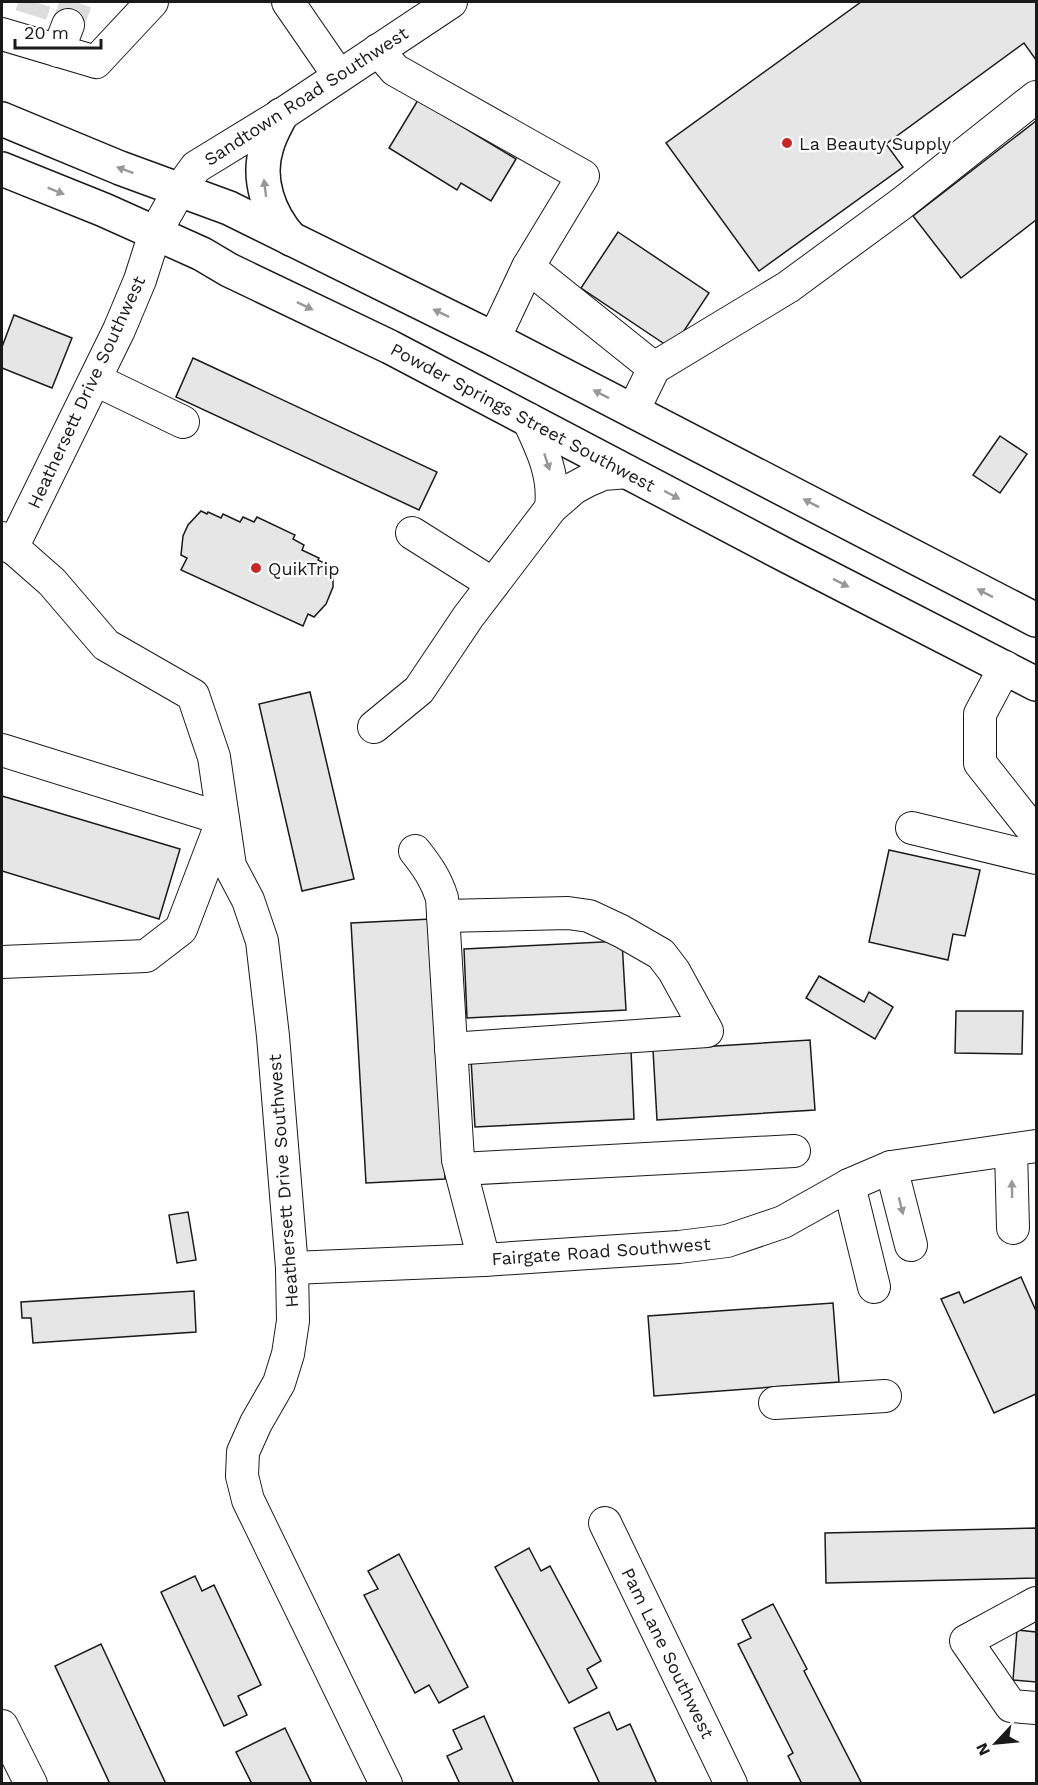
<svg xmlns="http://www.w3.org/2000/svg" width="1038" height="1785" viewBox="0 0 1038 1785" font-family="'Work Sans',sans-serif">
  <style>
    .building { fill: #e6e6e6; stroke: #1a1a1a; stroke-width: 1.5 }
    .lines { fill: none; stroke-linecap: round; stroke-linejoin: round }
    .minor-tunnel { stroke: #ddd; stroke-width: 32; stroke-dasharray: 32 16; stroke-linecap: butt }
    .minor-casing { stroke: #1a1a1a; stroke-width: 34 }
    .major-casing { stroke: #1a1a1a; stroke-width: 36 }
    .minor { stroke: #fff; stroke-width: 32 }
    .major { stroke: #fff; stroke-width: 33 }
    .oneway { fill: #989898 }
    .poi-dot { fill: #c62828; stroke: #fff; stroke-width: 2 }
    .labels { text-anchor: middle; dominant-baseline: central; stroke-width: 4.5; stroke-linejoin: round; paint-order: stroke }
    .street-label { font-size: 18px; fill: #1a1a1a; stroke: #fff }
    .poi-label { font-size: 18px; fill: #1a1a1a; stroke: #fff; text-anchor: start }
  </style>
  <rect width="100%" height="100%" fill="#fff"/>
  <!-- building -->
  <g class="building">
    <polygon points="861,2 1036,2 1036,60 1024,43 886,144 903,167 759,271 666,143"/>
    <polygon points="418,100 516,159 491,201 461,183 457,190 389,148"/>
    <polygon points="1036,121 1036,220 961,278 913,216"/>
    <polygon points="618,232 709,293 672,349 581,288"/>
    <polygon points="14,315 72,338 52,388 2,368 2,347"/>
    <polygon points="193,358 437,472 419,510 176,397"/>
    <polygon points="1000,436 1027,454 1000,493 973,475"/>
    <polygon points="201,511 207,514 208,512 221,518 223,514 240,522 243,517 254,522 257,517 295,535 293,539 304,545 302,550 319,558 318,560 330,566 328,571 333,574 333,587 326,604 314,617 308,614 303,626 181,570 187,558 181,555 183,536 188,525"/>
    <polygon points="310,692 354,879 302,891 259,704"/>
    <polygon points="2,796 180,849 159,919 2,871"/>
    <polygon points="889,850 980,870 965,936 953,934 948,960 869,942"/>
    <polygon points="431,919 445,1179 366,1183 351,923"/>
    <polygon points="622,941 626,1010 467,1018 464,949"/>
    <polygon points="819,976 864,1002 869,992 893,1007 875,1039 806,998"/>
    <polygon points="956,1011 1023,1011 1022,1054 955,1053"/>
    <polygon points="810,1040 815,1110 657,1120 653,1050"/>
    <polygon points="631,1050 634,1119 475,1127 471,1059"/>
    <polygon points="188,1212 196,1260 177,1263 169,1215"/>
    <polygon points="1021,1277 1036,1311 1036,1394 994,1413 941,1299 959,1292 964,1303"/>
    <polygon points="194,1291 196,1332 33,1343 31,1318 22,1318 21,1302"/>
    <polygon points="833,1303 839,1382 654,1396 648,1316"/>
    <polygon points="1036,1528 1036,1578 826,1583 825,1533"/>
    <polygon points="529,1548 541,1571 550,1566 601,1661 587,1669 597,1688 569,1703 495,1567"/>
    <polygon points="399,1554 468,1687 439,1703 429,1685 415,1693 364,1595 378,1589 368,1571"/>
    <polygon points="195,1576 202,1591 214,1585 261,1685 238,1696 247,1715 224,1726 161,1592"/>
    <polygon points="773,1604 807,1669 804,1671 862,1784 802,1784 788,1756 793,1753 738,1644 751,1638 742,1620"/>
    <polygon points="1017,1630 1036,1632 1036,1682 1013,1680"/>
    <polygon points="101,1644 166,1784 110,1784 55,1666"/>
    <polygon points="609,1712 617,1730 630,1724 657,1784 600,1784 574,1728"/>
    <polygon points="484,1716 514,1784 460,1784 447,1756 462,1749 453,1730"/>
    <polygon points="285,1728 312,1784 252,1784 236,1752"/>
  </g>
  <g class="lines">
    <!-- minor-tunnel -->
    <g class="minor-tunnel">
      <polyline points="31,15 35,2"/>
      <polyline points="68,25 76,2"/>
    </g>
    <!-- minor casing -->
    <g class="minor-casing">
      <g id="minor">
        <polyline points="288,2 339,76"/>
        <polyline points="2,34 96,62 152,2"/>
        <polyline points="378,50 395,70 583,176 528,267 654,368"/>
        <polyline points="58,51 68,25"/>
        <polyline points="494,339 528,267"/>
        <polyline points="96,380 183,422"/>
        <polyline points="633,411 654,368 788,287 901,204 1036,97"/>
        <path d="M528,419C542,449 555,475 551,508"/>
        <polyline points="412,533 493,584"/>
        <polyline points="2,538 52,582 106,645 193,695 214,757 230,866 248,900 262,941 273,1036 292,1268 293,1321 288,1354 279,1383 256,1423 243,1452 242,1476 248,1500 386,1784"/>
        <polyline points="12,548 119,330 140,280 155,233 180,189 196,167 281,115 451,2"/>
        <polyline points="1005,667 980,714 980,763 1036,834"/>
        <polyline points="374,727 419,690 468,617 551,508 574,488 589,480 603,474 628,472"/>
        <polyline points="2,750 223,819 181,929 146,956 2,962"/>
        <polyline points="912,828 1036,858"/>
        <path d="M415,851C427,866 436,879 442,898L458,1160L484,1260"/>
        <polyline points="443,916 568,913 589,916 621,931 661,954 674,971 707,1031 451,1049"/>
        <polyline points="1011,1150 1013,1228"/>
        <polyline points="891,1167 911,1245"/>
        <polyline points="461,1169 794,1151"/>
        <polyline points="849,1185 874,1287"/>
        <polyline points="292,1268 484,1260 679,1247 727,1241 783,1222 849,1185 891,1167 1036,1146"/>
        <polyline points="775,1403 885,1396"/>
        <polyline points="605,1523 731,1784"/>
        <polyline points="1036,1603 966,1641 1011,1706 1036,1708"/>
        <polyline points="2,1726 31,1784"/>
      </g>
    </g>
    <!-- major casing -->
    <g class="major-casing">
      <g id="major">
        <path d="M281,115C276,125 270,135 267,146C256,179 269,214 291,239"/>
        <polyline points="2,119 120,168 229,208 494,339 1036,620"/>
        <polyline points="2,169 104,210 202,254 229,270 390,347 789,557 1036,684"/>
      </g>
    </g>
    <!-- minor -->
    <use href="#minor" class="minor"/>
    <!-- major -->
    <use href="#major" class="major"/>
  </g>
  <!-- one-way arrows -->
  <defs><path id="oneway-solid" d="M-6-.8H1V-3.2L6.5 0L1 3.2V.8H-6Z" transform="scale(1.5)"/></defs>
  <g class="oneway">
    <use href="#oneway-solid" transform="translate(125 170) rotate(-160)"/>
    <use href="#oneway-solid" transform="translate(265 188) rotate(-97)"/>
    <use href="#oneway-solid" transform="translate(56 191) rotate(22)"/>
    <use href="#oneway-solid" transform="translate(305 306) rotate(26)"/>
    <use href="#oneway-solid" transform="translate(441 313) rotate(-154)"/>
    <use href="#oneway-solid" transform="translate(601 394) rotate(-153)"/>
    <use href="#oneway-solid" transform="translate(547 462) rotate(72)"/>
    <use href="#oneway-solid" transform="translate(672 495) rotate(28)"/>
    <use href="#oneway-solid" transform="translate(811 503) rotate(-153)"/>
    <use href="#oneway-solid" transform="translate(841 583) rotate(27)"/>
    <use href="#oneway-solid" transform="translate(985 593) rotate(-153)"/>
    <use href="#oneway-solid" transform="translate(1012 1189) rotate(-91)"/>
    <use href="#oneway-solid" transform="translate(901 1206) rotate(76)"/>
  </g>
  <!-- markers -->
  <g class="poi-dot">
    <circle cx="787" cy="143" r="6"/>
    <circle cx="256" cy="568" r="6"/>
  </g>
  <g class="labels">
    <!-- street labels -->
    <g class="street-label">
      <text transform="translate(306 96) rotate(-33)">Sandtown Road Southwest</text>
      <text transform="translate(86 392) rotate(-65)">Heathersett Drive Southwest</text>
      <text transform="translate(523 417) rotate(28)">Powder Springs Street Southwest</text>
      <text transform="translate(283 1181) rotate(-94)">Heathersett Drive Southwest</text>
      <text transform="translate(601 1251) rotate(-4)">Fairgate Road Southwest</text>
      <text transform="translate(668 1653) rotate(64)">Pam Lane Southwest</text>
    </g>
    <!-- poi labels -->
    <g class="poi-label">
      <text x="799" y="143">La Beauty Supply</text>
      <text x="268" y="568">QuikTrip</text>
    </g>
  </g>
  <!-- border -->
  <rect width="1038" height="1785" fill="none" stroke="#1a1a1a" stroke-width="6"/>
  <!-- north arrow -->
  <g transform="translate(996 1743) rotate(244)" stroke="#ffffff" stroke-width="4.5" paint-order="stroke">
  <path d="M0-4.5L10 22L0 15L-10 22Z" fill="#1a1a1a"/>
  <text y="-9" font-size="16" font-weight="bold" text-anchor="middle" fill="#1a1a1a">N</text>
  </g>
  <!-- scale -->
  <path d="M15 39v9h86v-9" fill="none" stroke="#1a1a1a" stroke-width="3"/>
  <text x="24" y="39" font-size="18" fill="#1a1a1a" stroke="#ffffff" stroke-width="4.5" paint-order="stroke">20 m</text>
</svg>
